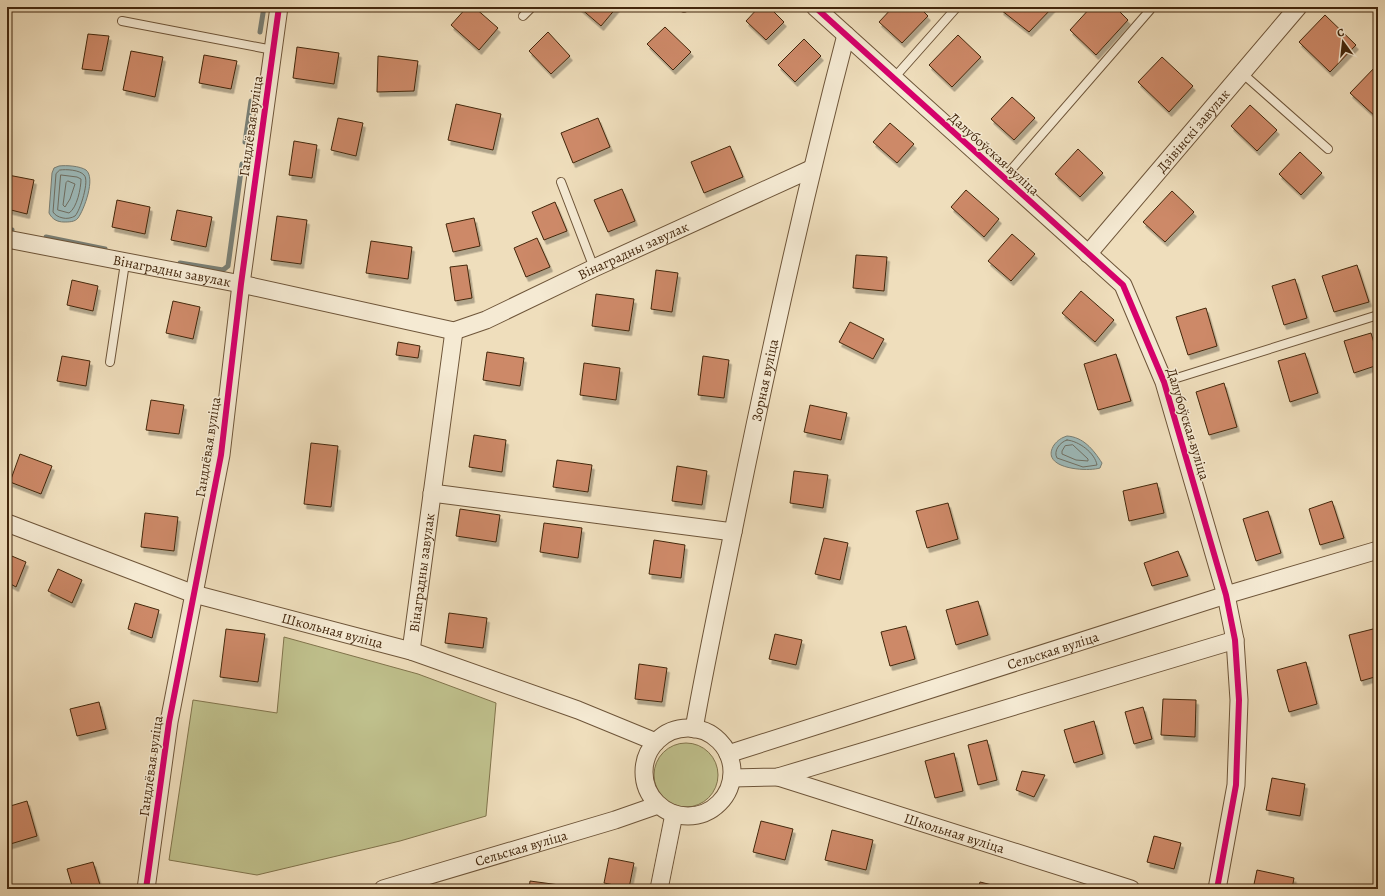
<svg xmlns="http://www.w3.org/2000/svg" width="1385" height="896" viewBox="0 0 1385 896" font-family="Alegreya,serif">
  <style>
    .green { fill: #bfc08c; stroke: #81744c }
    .water { fill: #9dbaba; stroke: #797f75 }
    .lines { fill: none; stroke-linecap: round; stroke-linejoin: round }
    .shore { stroke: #707064; stroke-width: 1 }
    .stream { stroke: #797f75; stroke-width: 5 }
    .building { fill: #cd8967; stroke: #43270d; filter: url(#shadow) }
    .service-casing { stroke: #6e5539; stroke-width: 10 }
    .minor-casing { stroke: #6e5539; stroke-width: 19 }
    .service { stroke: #f5ead3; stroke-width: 8 }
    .minor { stroke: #f5ead3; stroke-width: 17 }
    .cycleway-casing { stroke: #f5ead3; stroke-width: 8 }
    .cycleway { stroke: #d6006c; stroke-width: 6 }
    .labels { text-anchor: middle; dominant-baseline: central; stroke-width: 3; stroke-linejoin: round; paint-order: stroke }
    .street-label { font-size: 14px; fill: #43270d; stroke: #f5ead3 }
  </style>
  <defs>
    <filter id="shadow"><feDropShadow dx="2.5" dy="4.5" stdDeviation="0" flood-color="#0004"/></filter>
  </defs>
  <rect width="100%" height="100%" fill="#efdebc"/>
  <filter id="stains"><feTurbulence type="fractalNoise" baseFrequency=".005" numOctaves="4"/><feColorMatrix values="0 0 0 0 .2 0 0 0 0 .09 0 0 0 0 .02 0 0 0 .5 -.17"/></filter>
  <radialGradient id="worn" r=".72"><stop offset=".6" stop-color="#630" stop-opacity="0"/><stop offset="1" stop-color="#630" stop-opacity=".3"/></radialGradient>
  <!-- green -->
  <g class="green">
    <polygon points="284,637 418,674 496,703 486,816 400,841 257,875 169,860 193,700 277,713"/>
    <circle cx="686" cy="775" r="32"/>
  </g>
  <!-- water -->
  <g class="water">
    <path d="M59,166C66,165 80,166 86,170C96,178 84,210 78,218C75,222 69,222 64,222C57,222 52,219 49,213L52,173L54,168Z"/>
    <path d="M1067,436C1083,437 1093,449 1102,463L1100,468C1087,472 1039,469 1054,445C1058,440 1061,438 1067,436Z"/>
  </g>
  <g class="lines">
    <!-- shore -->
    <g class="shore">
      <path d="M60,170C66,169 80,170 84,175C90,180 80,211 75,216C72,218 66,219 63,218C58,217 55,215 53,212L56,174Z"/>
      <path d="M61,175L77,177L81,179C81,188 77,208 69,213L58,210Z"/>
      <polygon points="68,181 75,184 70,199 65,207 63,205 66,183"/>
      <path d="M1067,440C1079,441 1095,453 1097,465L1083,467L1057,458C1053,451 1060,442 1067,440Z"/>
      <polygon points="1073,445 1088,459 1088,461 1076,460 1062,454 1062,451 1065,446"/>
    </g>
    <!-- stream -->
    <g class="stream">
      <polyline points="260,32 264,7"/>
      <polyline points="245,142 251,101"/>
      <polyline points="7,229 12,230"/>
      <polyline points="46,237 105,249"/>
      <polyline points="180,263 223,270 228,266 242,164"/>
    </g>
  </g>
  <!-- building -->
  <g class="building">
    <polygon points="467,7 474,7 498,28 479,50 451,25"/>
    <polygon points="579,7 617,7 601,26"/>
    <polygon points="759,7 769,7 784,22 766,40 746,21"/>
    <polygon points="893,7 919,7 928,16 902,43 879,22"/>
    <polygon points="1003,7 1053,7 1029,32 1001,10"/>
    <polygon points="1091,7 1115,7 1128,20 1096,55 1070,30"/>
    <polygon points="1325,15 1356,45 1330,72 1299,42"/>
    <polygon points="665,27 691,52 673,70 647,44"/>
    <polygon points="548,32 570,56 551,74 529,51"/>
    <polygon points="88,34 109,36 102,71 82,69"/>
    <polygon points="958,35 981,57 952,87 929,65"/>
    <polygon points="804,39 821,56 795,82 778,65"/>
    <polygon points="297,47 339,53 334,84 293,78"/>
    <polygon points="131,51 163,57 155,97 123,90"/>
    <polygon points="204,55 237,61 231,89 199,83"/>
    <polygon points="378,56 418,61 414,91 377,92"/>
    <polygon points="1162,57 1193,86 1169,112 1138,82"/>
    <polygon points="1378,64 1378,118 1377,118 1350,93"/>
    <polygon points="1012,97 1035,118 1014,140 991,119"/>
    <polygon points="456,104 501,114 493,150 448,140"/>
    <polygon points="1250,105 1277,130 1257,151 1231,126"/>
    <polygon points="338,118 363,123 356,156 331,150"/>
    <polygon points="598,118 610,147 573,163 561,133"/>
    <polygon points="890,123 914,144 897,163 873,142"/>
    <polygon points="294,141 317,145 312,178 289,175"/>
    <polygon points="730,146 743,177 704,193 691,162"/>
    <polygon points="1078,149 1103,173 1080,197 1055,174"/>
    <polygon points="1300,152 1322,173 1301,195 1279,174"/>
    <polygon points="8,175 34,180 27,214 7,209"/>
    <polygon points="622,189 635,221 608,232 594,200"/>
    <polygon points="966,190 999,219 984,237 951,207"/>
    <polygon points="1172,191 1194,212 1165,242 1143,222"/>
    <polygon points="117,200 150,207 145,234 112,227"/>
    <polygon points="555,202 567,231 544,240 532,212"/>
    <polygon points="177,210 212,217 206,247 171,240"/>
    <polygon points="277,216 307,220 301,264 271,260"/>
    <polygon points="474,218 480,246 453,252 446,224"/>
    <polygon points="1012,234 1035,254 1011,281 988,261"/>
    <polygon points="537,238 550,267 526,277 514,248"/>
    <polygon points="371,241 412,247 408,279 366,273"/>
    <polygon points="856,255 887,257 884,291 853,288"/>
    <polygon points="467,265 472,298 455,301 450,267"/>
    <polygon points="1357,265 1369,302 1334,312 1322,276"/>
    <polygon points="656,270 678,273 672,312 651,309"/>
    <polygon points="1295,279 1307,318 1284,325 1272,286"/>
    <polygon points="72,280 98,286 93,311 67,305"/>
    <polygon points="1081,291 1114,320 1095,342 1062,313"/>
    <polygon points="596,294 634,299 629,331 592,326"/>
    <polygon points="173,301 200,307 193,339 166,333"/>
    <polygon points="1206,308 1217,346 1188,355 1176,317"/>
    <polygon points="850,322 884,339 873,359 839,342"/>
    <polygon points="1371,333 1378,356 1378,365 1354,373 1344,341"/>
    <polygon points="398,342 420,346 418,358 396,355"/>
    <polygon points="487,352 524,358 520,386 483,380"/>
    <polygon points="1305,353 1318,393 1290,402 1278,361"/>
    <polygon points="1116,354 1131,401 1098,410 1084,364"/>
    <polygon points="62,356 90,361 86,386 57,381"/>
    <polygon points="703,356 729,360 724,398 698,395"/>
    <polygon points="584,363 620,368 616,400 580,395"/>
    <polygon points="1224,383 1237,427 1209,435 1196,392"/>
    <polygon points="151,400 184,405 179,434 146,430"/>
    <polygon points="810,405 847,413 841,440 804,432"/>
    <polygon points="474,435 506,440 502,472 469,467"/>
    <polygon points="311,443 338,446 331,507 304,504"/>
    <polygon points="20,454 52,466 41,494 10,482"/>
    <polygon points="557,460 592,465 588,492 553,487"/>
    <polygon points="677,466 707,471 702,505 672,501"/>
    <polygon points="794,471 828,475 823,508 790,503"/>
    <polygon points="1157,483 1164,513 1129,521 1123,491"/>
    <polygon points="1332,501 1344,538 1320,545 1309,509"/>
    <polygon points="948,503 958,539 927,548 916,511"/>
    <polygon points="460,509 500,515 496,542 456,536"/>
    <polygon points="1268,511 1281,553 1256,561 1243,519"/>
    <polygon points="145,513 178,517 174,551 141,547"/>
    <polygon points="544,523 582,528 578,558 540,552"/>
    <polygon points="824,538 848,543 840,580 815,574"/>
    <polygon points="654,540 685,545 681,578 649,574"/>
    <polygon points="1178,551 1188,576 1152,586 1144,563"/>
    <polygon points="7,554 26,562 16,587 7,582"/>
    <polygon points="58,569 82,580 72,603 48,591"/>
    <polygon points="978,601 988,635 956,645 946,610"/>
    <polygon points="135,603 159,610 152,638 128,629"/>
    <polygon points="449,613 487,618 483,648 445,643"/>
    <polygon points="906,626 915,659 890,666 881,632"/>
    <polygon points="1377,628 1378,676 1361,681 1349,635"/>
    <polygon points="226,629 265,634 258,682 220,677"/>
    <polygon points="775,634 802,640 796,665 769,659"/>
    <polygon points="1306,662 1317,704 1289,712 1277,670"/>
    <polygon points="639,664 667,668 662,702 635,699"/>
    <polygon points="1163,699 1196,700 1195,737 1161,735"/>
    <polygon points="99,702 106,729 77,736 70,709"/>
    <polygon points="1143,707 1152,739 1134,744 1125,712"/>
    <polygon points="1094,721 1103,754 1074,763 1064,730"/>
    <polygon points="987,740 997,780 978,785 968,745"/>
    <polygon points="954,753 963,791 935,798 925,761"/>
    <polygon points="1022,771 1045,775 1034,797 1016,790"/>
    <polygon points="1272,778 1305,784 1300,816 1266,810"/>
    <polygon points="27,801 37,836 7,845 7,807"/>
    <polygon points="761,821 793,829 785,860 753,852"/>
    <polygon points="832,830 873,840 866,870 825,860"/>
    <polygon points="1154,836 1181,843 1174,869 1147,862"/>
    <polygon points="609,858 634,863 629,888 604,883"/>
    <polygon points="93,862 100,885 87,889 73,889 67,869"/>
    <polygon points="1257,870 1294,878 1292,889 1253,889"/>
    <polygon points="530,881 567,886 567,889 529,889"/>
    <polygon points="980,882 1008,889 978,889"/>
  </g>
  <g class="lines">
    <!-- service casing -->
    <g class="service-casing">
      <g id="service">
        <polyline points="684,8 685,7"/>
        <polyline points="523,16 532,7"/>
        <polyline points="122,21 273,50"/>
        <polyline points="1242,73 1328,149"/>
        <polyline points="894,78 957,7"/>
        <polyline points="1004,178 1150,10"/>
        <polyline points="561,182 594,268"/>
        <polyline points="110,362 125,263"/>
        <polyline points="1164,382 1378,315"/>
      </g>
    </g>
    <!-- minor casing -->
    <g class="minor-casing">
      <g id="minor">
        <polyline points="815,7 1123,285 1164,382 1226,595 1235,640 1239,700 1236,785 1217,889"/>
        <path id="s1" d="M7,239L241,284L454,331L486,320L594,268L811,169"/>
        <path id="s2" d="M1088,254L1298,7"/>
        <polyline points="432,493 733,532"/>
        <path id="s3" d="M7,523L194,594L411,651L578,710L656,742"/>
        <path id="s4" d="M411,651L454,331"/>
        <circle cx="688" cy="772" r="44"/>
        <path id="s5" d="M694,729C706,660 721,591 735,522C768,359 804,196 846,35"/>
        <path id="s6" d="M728,754L1226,595L1378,550"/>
        <path id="s7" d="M778,777L1131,889"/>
        <polyline points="732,778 778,777 1235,640"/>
        <polyline points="146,889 169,722 221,455 241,284 279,7"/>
        <path id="s8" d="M383,889L615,820L658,805"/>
        <polyline points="659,889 674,814"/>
      </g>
    </g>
    <!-- service -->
    <use href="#service" class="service"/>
    <!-- minor -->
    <use href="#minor" class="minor"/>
    <!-- cycleway casing -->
    <g class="cycleway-casing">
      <g id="cycleway">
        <polyline points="815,7 1123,285 1164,382 1226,595 1235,640 1239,700 1236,785 1217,889"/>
        <polyline points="146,889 169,722 221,455 241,284 279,7"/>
      </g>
    </g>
    <!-- cycleway -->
    <use href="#cycleway" class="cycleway"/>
  </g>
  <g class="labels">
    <!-- street labels -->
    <g class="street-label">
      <text transform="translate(251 126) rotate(-82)">Гандлёвая вуліца</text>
      <text stroke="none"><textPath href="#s2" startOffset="162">Дзівінскі завулак</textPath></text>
      <text transform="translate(994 154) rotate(42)">Далубоўская вуліца</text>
      <text stroke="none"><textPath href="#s1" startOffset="653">Вінаградны завулак</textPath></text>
      <text stroke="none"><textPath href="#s1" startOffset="168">Вінаградны завулак</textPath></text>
      <text stroke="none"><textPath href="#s5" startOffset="356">Зорная вуліца</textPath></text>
      <text transform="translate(1188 424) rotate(73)">Далубоўская вуліца</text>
      <text transform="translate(208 447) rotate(-81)">Гандлёвая вуліца</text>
      <text stroke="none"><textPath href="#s4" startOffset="79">Вінаградны завулак</textPath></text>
      <text stroke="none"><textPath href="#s3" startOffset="343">Школьная вуліца</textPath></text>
      <text stroke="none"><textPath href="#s6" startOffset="341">Сельская вуліца</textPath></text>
      <text transform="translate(151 766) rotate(-82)">Гандлёвая вуліца</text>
      <text stroke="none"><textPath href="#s7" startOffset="185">Школьная вуліца</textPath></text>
      <text stroke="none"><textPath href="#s8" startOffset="144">Сельская вуліца</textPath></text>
    </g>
  </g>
  <!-- margin -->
  <rect width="1385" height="896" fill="none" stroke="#efdebc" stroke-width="24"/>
  <rect x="8" y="8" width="1369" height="880" fill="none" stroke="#43270d" stroke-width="2"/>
  <rect x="12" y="12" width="1361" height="872" fill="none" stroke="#43270d"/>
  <!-- north arrow -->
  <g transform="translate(1343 42) rotate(345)" stroke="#f5ead3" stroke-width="3" paint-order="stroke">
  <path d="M0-3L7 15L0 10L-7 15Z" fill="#43270d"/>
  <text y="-6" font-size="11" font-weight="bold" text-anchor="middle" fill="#43270d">С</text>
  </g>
  <rect width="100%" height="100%" filter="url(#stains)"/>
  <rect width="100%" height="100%" fill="url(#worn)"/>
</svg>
